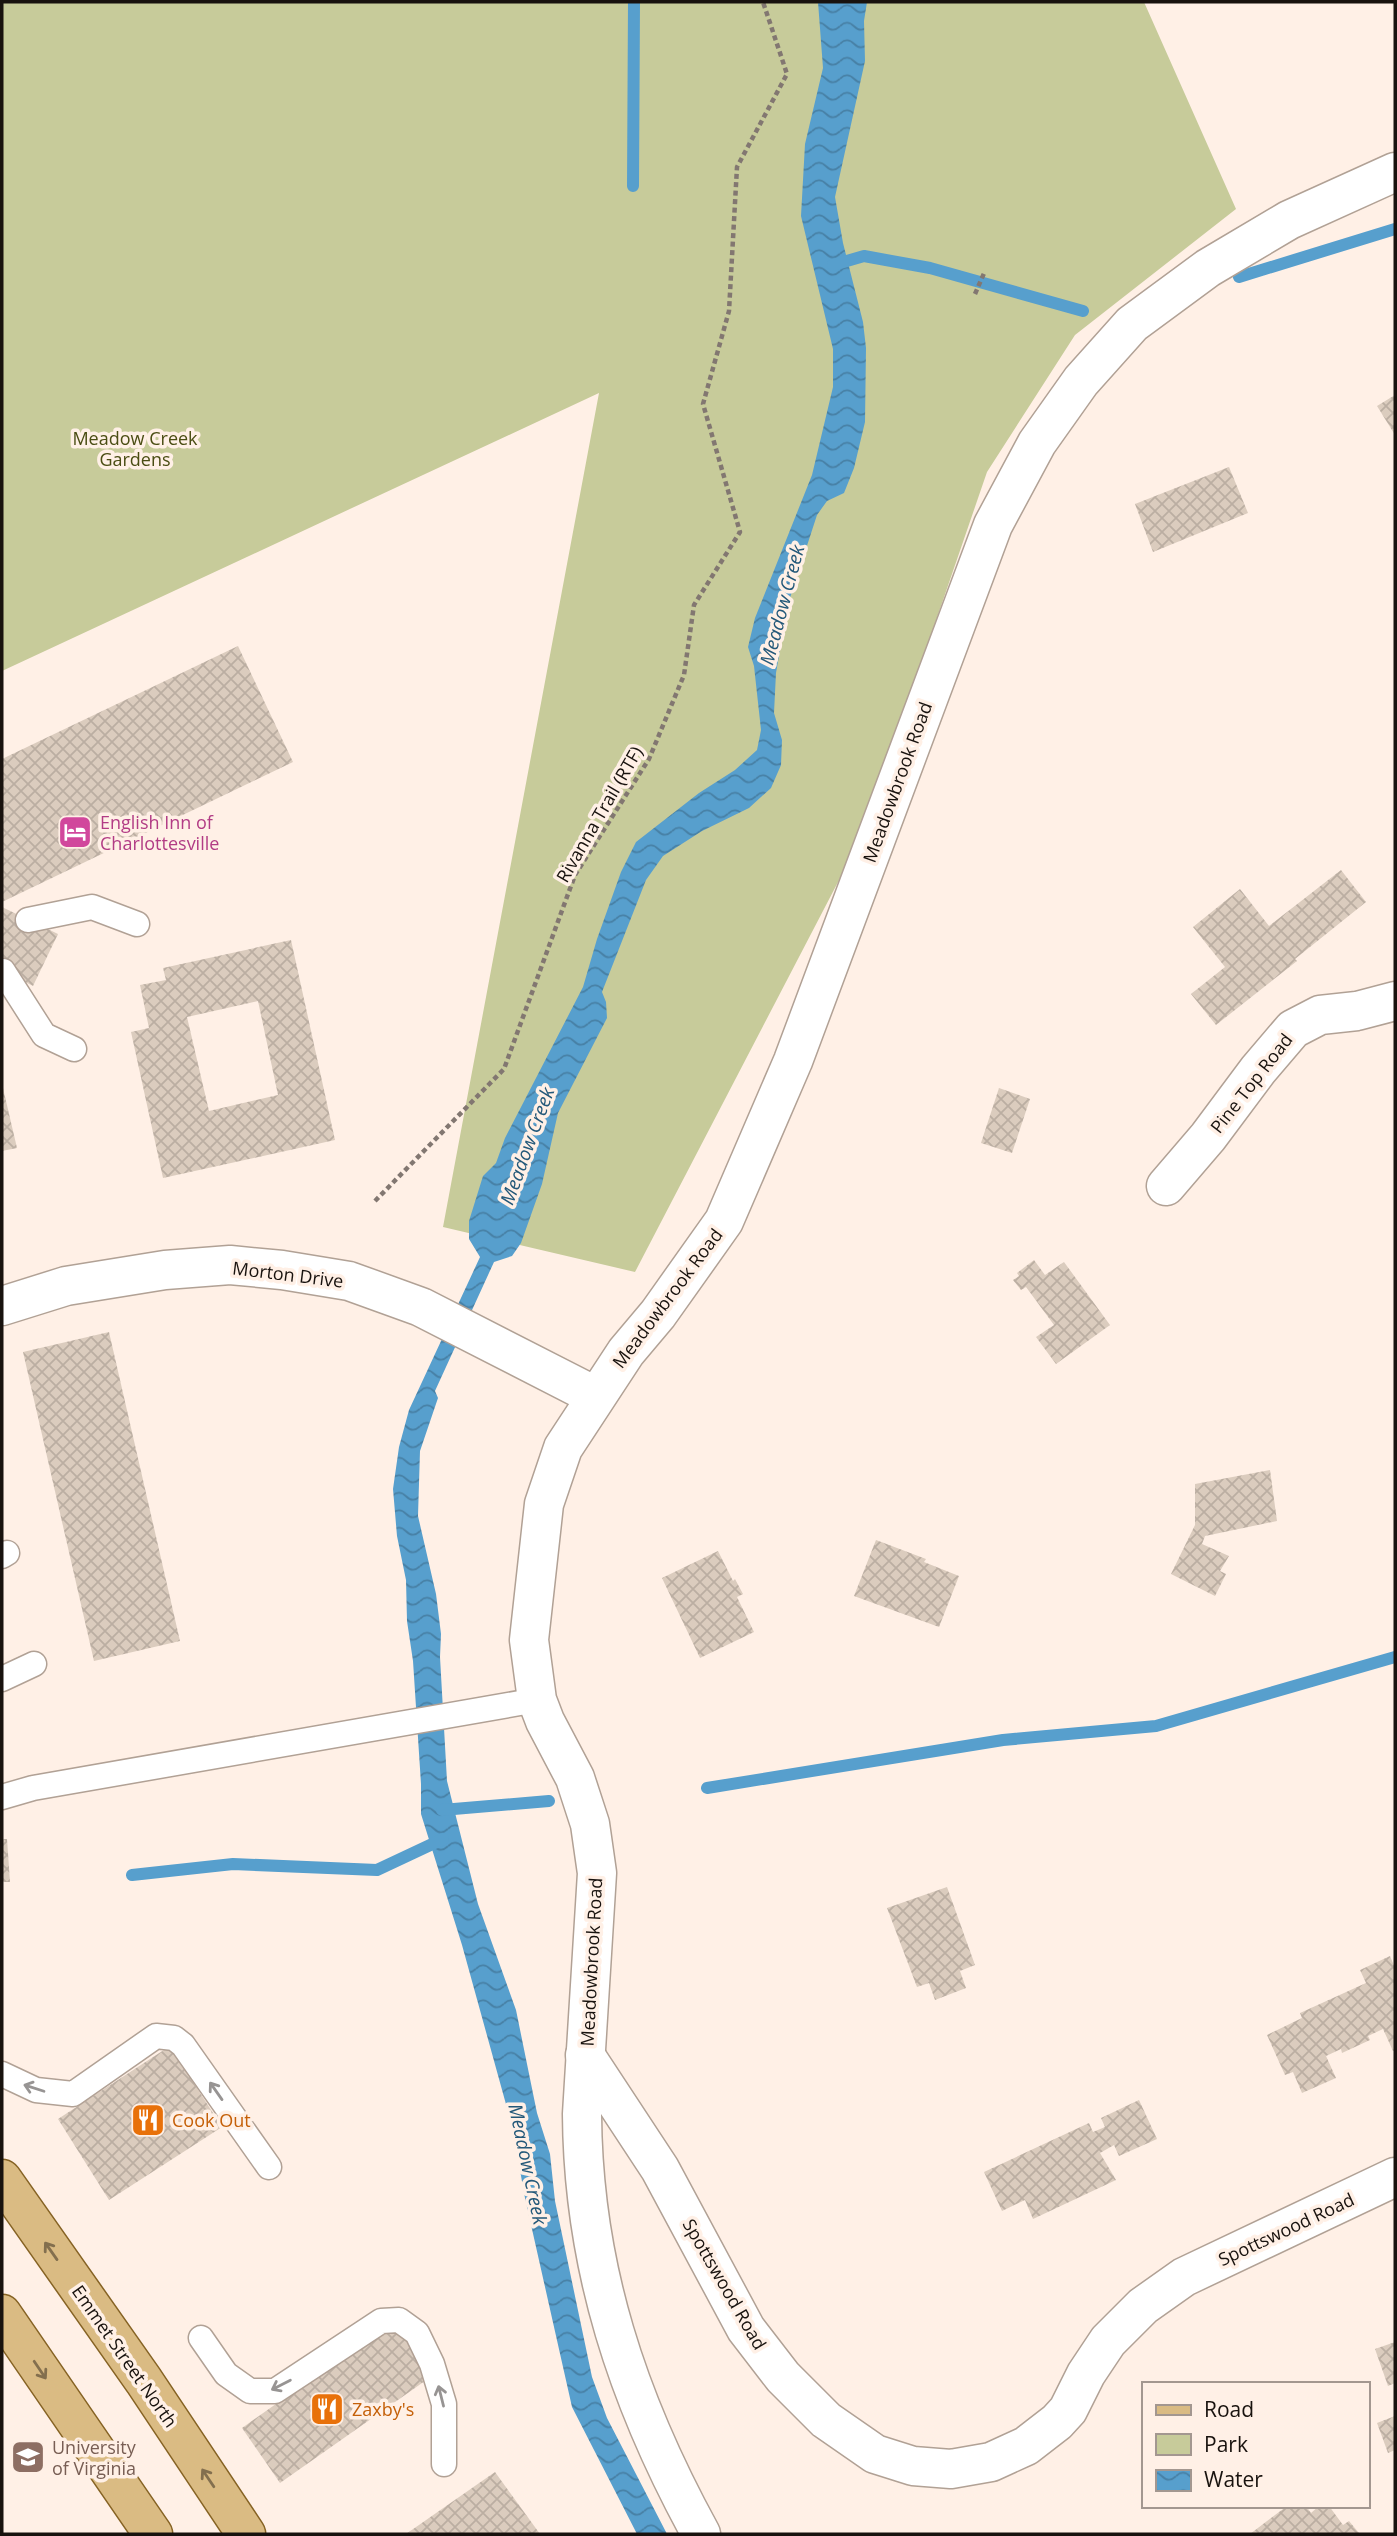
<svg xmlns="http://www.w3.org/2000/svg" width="1397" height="2536" viewBox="0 0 1397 2536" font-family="'Open Sans',sans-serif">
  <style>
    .green { fill: #c7cb9a }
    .water { fill: url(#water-waves) }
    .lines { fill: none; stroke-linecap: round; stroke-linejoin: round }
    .stream { stroke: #579fcd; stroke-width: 12 }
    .building { fill: url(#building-cross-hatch); fill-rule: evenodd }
    .lane-casing { stroke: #b1a195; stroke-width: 27 }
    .street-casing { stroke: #b1a195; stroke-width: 41 }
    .primary-casing { stroke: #866324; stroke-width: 41 }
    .path { stroke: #827771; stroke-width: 4.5; stroke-dasharray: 5 3.5; stroke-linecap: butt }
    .lane { stroke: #fff; stroke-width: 24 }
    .street { stroke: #fff; stroke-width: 38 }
    .primary { stroke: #dabb83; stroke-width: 38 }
    .oneway { stroke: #979493 }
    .oneway2 { stroke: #836f4e }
    .labels { text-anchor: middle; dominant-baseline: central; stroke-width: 7; stroke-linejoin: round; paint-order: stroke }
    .park-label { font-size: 18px; fill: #4a4d13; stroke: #fff0e6 }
    .street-label { font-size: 18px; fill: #18120e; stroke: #fff0e6 }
    .hotel-label { font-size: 18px; fill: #b23c85; stroke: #fff0e6; text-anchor: start }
    .food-label { font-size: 18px; fill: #c56008; stroke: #fff0e6; text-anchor: start }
    .education-label { font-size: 18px; fill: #785e54; stroke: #fff0e6; text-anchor: start }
    .water-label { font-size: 19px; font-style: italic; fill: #235879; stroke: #fff0e6 }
  </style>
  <defs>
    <pattern id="water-waves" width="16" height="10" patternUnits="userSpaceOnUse" patternTransform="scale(1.75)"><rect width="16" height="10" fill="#579fcd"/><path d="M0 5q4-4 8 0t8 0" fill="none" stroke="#4780a5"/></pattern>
    <pattern id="building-cross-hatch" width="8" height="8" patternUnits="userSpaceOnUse" patternTransform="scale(1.75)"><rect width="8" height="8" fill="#dbccbe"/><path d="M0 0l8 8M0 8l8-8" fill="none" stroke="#bbaea2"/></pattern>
  </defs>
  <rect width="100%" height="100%" fill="#fff0e6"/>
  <!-- green -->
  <polygon class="green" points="2,2 1144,2 1236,209 1075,335 987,472 862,836 635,1272 443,1227 599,393 2,671"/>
  <!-- water -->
  <polygon class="water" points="818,2 867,2 864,21 865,61 835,197 843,243 863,322 866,348 865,422 854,468 844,493 827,501 817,515 788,604 776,673 774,713 782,740 781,765 771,788 749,808 702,831 663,856 646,880 602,992 606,1002 607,1018 558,1113 542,1184 521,1243 512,1256 494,1262 435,1391 438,1398 420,1451 418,1516 436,1594 441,1634 440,1657 447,1781 478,1904 516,2010 537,2113 550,2154 555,2201 592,2377 607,2418 667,2534 637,2534 572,2407 525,2198 512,2126 462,1945 421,1814 421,1784 413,1661 407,1621 406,1580 397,1536 393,1489 399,1447 409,1410 480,1257 469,1239 469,1221 483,1176 496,1163 505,1138 583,987 597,939 621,872 636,842 699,793 735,770 757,750 761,730 754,666 748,647 755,618 812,475 833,387 833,349 801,216 805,144 823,68"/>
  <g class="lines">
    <!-- stream -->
    <g class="stream">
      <polyline points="633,186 634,2"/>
      <polyline points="833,265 864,256 930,268 1083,311"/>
      <polyline points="1239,277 1395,229"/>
      <polyline points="707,1788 1003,1740 1156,1726 1395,1657"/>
      <polyline points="442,1810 549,1801"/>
      <polyline points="132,1875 233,1864 377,1870 443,1839"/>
    </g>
  </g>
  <!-- building -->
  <g class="building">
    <polygon points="1395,395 1395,435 1377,406"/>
    <polygon points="1229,467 1248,513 1153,552 1135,504"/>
    <polygon points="238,646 293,762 2,902 2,759"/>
    <polygon points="1341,870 1366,902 1295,959 1297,961 1216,1025 1191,994 1225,967 1193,927 1240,889 1269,926"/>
    <polygon points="2,907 58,934 33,986 2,970"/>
    <path d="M291,940L335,1140L163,1178L131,1032L149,1028L140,985L166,980L163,968ZM258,1001L278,1095L209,1111L187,1017Z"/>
    <polygon points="2,1084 17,1148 2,1151"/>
    <polygon points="999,1088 1030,1099 1012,1153 981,1143"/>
    <polygon points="1034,1260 1045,1275 1064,1262 1110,1325 1056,1364 1036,1337 1054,1325 1026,1287 1021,1290 1013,1280 1019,1276 1017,1273"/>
    <polygon points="109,1332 180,1641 94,1661 23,1352"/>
    <polygon points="1270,1470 1277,1521 1205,1536 1202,1544 1229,1556 1220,1571 1226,1574 1215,1596 1171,1574 1195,1525 1195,1484"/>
    <polygon points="876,1540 926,1559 924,1562 959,1576 939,1627 854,1596"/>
    <polygon points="718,1551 733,1581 735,1579 743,1594 737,1597 754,1632 700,1658 662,1578"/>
    <polygon points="2,1839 7,1839 10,1882 2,1882"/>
    <polygon points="947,1887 975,1965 960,1971 966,1988 935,2000 929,1983 917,1987 887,1908"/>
    <polygon points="1390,1956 1395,1968 1395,2050 1393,2051 1383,2029 1368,2036 1370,2040 1342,2053 1341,2049 1326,2056 1336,2078 1302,2093 1293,2072 1285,2075 1267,2035 1302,2018 1300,2013 1366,1983 1360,1970"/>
    <polygon points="170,2046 222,2127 109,2200 58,2119"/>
    <polygon points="1139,2100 1157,2139 1119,2156 1114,2145 1100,2153 1116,2180 1033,2219 1025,2200 1002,2211 984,2172 1089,2123 1093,2132 1105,2127 1101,2118"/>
    <polygon points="393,2321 432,2376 280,2483 242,2428"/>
    <polygon points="1395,2342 1395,2383 1388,2386 1375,2349"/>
    <polygon points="1395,2416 1395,2450 1388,2453 1377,2423"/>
    <polygon points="495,2472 540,2534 406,2534"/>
    <polygon points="1287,2506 1306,2506 1311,2513 1319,2506 1329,2506 1343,2525 1349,2521 1359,2533 1250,2534"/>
  </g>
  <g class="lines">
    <!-- lane casing -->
    <g class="lane-casing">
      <g id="lane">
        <polyline points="28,920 92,907 137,924"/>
        <polyline points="3,971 44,1035 74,1049"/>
        <polyline points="2,1556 7,1553"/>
        <polyline points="2,1679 34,1664"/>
        <polyline points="2,1797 33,1788 537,1700"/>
        <polyline points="2,2074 36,2090 73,2094 156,2036 174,2038 183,2045 269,2167"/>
        <polyline points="201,2338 226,2374 250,2391 275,2391 381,2321 399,2320 417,2333 432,2364 444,2404 444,2464"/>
      </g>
    </g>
    <!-- street casing -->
    <g class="street-casing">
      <g id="street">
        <polyline points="1166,1186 1208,1137 1258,1070 1293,1029 1320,1015 1357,1011 1395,1001"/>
        <polyline points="2,1306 66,1286 165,1270 230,1265 282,1270 349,1281 421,1307 595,1396"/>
        <polyline points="585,2055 660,2169 746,2329 783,2377 826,2420 875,2454 913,2466 951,2469 991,2462 1026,2446 1057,2422 1068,2410 1086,2374 1108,2341 1143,2306 1184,2277 1395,2177"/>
        <path d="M701,2534C628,2401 583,2267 582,2114L597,1873L590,1824L575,1778L545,1721L537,1700L529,1640L544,1504L563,1448L626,1352L658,1314L724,1221L793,1061L993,525L1037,443L1081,381L1132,324L1208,268L1289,220L1395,172"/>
      </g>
    </g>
    <!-- primary casing -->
    <g class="primary-casing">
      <g id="primary">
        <polyline points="2,2179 144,2381 246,2534"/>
        <polyline points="2,2314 153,2534"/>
      </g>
    </g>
    <!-- path -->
    <g class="path">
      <polyline points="975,294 985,271"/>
      <polyline points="375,1201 504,1069 575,875 649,759 684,675 694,605 740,532 703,404 729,311 737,167 787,74 763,2"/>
    </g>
    <!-- lane -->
    <use href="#lane" class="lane"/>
    <!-- street -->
    <use href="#street" class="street"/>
    <!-- primary -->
    <use href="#primary" class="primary"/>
  </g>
  <!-- one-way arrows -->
  <defs><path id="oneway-shaft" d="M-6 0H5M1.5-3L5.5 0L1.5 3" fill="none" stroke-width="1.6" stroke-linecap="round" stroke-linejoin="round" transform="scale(1.75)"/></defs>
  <g class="oneway">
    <use href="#oneway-shaft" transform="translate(34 2088) rotate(-162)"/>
    <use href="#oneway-shaft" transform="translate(216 2091) rotate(-125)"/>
    <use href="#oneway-shaft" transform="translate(281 2385) rotate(153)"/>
    <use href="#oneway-shaft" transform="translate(441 2396) rotate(-104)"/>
  </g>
  <g class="oneway2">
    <use href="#oneway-shaft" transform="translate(51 2251) rotate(-125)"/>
    <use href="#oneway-shaft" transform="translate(40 2370) rotate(56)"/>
    <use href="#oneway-shaft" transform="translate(208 2478) rotate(-124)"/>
  </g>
  <!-- icons -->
  <defs>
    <g id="hotel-square" transform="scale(1.75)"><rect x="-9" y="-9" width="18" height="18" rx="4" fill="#d1479c" stroke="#fff0e6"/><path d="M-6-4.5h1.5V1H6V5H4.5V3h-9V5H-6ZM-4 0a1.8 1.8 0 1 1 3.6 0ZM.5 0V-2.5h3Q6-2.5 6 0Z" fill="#fff"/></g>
    <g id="restaurant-square" transform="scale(1.75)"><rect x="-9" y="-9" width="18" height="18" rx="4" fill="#e8710a" stroke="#fff0e6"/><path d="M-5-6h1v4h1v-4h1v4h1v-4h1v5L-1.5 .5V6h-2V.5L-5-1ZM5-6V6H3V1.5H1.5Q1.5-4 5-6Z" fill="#fff"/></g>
    <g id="university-square" transform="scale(1.75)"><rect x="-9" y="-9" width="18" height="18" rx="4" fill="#8d6e63" stroke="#fff0e6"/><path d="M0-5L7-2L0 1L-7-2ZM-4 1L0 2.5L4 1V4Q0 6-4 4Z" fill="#fff"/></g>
  </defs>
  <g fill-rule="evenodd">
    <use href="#hotel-square" x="75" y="832"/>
    <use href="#restaurant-square" x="148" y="2120"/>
    <use href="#restaurant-square" x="327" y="2409"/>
    <use href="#university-square" x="28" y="2457"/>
  </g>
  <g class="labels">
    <!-- park labels -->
    <g class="park-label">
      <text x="135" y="438">Meadow Creek<tspan x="135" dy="21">Gardens</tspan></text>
    </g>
    <!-- street labels -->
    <g class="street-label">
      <text transform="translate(897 782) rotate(-70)">Meadowbrook Road</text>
      <text transform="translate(599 814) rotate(-60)">Rivanna Trail (RTF)</text>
      <text transform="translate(1251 1083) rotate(-52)">Pine Top Road</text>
      <text transform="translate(288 1274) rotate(7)">Morton Drive</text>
      <text transform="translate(667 1298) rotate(-53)">Meadowbrook Road</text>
      <text transform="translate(591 1962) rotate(-87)">Meadowbrook Road</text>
      <text transform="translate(1286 2229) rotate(-25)">Spottswood Road</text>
      <text transform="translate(725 2284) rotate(60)">Spottswood Road</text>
      <text transform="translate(125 2356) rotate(55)">Emmet Street North</text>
    </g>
    <!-- hotel labels -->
    <g class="hotel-label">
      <text x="100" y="822">English Inn of<tspan x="100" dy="21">Charlottesville</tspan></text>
    </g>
    <!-- food labels -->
    <g class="food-label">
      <text x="172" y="2120">Cook Out</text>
      <text x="352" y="2409">Zaxby's</text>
    </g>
    <!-- education labels -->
    <g class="education-label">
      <text x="52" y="2447">University<tspan x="52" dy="21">of Virginia</tspan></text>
    </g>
    <!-- water labels -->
    <g class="water-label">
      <text transform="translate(782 605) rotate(-75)">Meadow Creek</text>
      <text transform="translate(527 1146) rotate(-70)">Meadow Creek</text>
      <text transform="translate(528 2164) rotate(78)">Meadow Creek</text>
    </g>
  </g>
  <!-- border -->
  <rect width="1397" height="2536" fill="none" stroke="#18120e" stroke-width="7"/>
  <!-- legend -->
  <rect x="1142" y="2382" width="228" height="126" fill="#fff0e6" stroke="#a39790" stroke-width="2"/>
  <rect x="1156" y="2405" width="35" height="10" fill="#dabb83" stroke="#a39790" stroke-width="2"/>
  <text x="1204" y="2417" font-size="21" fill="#18120e">Road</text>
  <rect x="1156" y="2434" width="35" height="21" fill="#c7cb9a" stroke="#a39790" stroke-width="2"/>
  <text x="1204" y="2452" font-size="21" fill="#18120e">Park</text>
  <rect x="1156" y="2470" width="35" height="21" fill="url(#water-waves)" stroke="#a39790" stroke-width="2"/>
  <text x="1204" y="2487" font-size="21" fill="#18120e">Water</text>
</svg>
